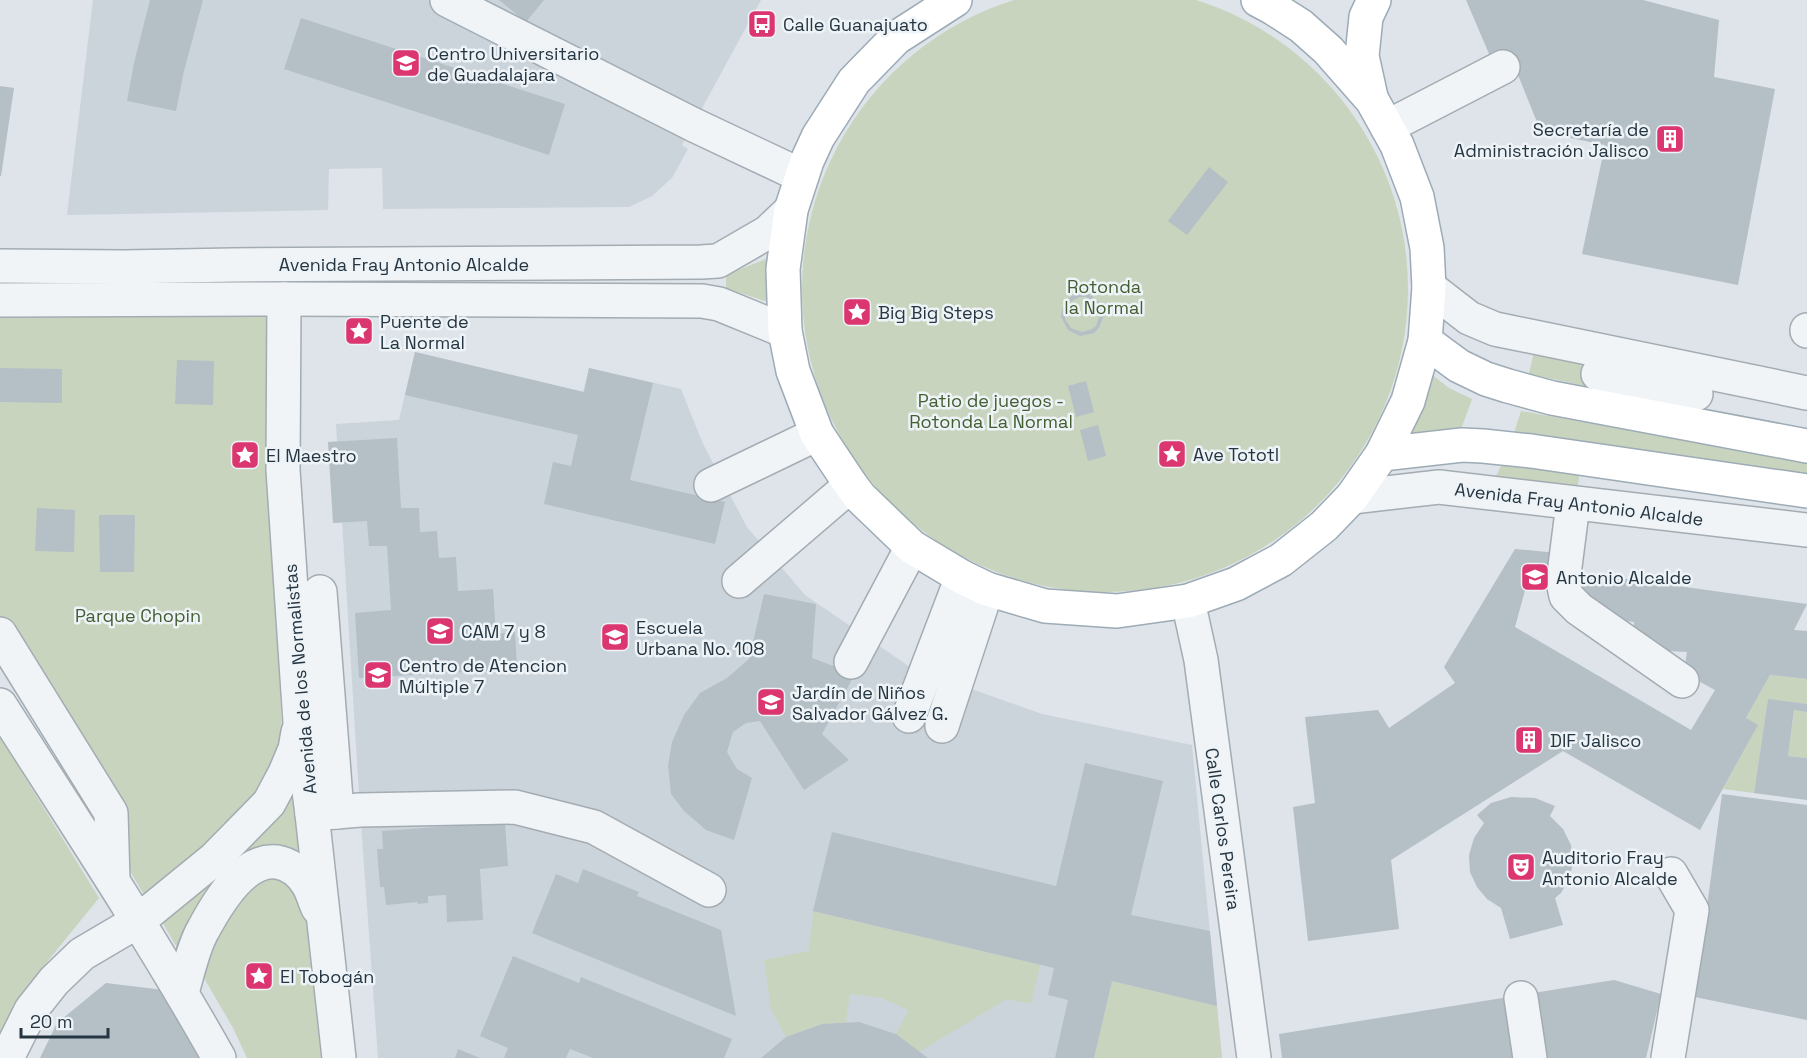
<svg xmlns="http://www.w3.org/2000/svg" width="1807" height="1058" viewBox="0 0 1807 1058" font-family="'Space Grotesk',sans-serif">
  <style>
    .built { fill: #ccd4db }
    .green { fill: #c8d4be }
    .building { fill: #b4bfc6; fill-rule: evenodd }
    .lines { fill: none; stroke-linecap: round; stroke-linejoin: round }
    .minor-casing { stroke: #a3acb3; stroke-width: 36 }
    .major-casing { stroke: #9cabb6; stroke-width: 36 }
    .minor { stroke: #f1f4f7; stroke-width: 33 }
    .major { stroke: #fff; stroke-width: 33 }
    .labels { text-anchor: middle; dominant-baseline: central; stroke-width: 5; stroke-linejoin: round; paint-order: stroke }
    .poi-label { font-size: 18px; fill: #253541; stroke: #edf3f6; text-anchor: start }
    .street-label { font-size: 18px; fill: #253541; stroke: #edf3f6 }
    .park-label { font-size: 18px; fill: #435e31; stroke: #edf3f6 }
  </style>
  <rect width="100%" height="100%" fill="#dee4e9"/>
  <!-- built -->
  <g class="built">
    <polygon points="93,0 761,0 682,145 688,149 672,178 652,196 629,207 383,209 382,168 329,169 328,210 67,215"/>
    <polygon points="415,352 583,392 589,368 681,389 703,444 747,527 805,595 910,667 1042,714 1192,745 1222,1058 378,1058 360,810 336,424 399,420"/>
  </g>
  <!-- green -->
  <g class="green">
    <circle cx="1105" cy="289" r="303"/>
    <polygon points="771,257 771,303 726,288 726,275"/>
    <polygon points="0,314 271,317 269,471 282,731 280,760 268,788 149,903 0,653"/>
    <polygon points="1534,351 1593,363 1590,387 1529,374"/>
    <polygon points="1431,374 1449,388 1472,399 1460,432 1436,430 1409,433"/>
    <polygon points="1521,411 1807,462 1807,478 1513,436"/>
    <polygon points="1503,462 1580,470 1577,493 1492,484"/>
    <polygon points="1770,675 1807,679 1807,704 1768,700 1754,793 1723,789 1757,726 1746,718"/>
    <polygon points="1794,710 1807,712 1807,758 1788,756"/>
    <polygon points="0,737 99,898 42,968 3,1031 0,1040"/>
    <polygon points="288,789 300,791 305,861 223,862"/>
    <polygon points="280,872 304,899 321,1058 247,1058 233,1028 200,971 217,925 252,880"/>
    <polygon points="214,873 223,882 183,958 161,920"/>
    <polygon points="813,911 1040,965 1031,1004 1007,999 919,1052 896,1034 909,1010 881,998 850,994 846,1023 821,1024 786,1037 771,1009 764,960 809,951"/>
    <polygon points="1112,981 1217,1006 1222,1058 1094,1058"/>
  </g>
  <!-- building -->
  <g class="building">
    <polygon points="150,0 203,0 184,71 176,111 127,101 134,63"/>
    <polygon points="499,0 544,0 526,22"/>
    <polygon points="1466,0 1643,0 1719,20 1714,77 1775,89 1738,285 1582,254 1605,145 1541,132 1508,50 1490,56"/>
    <polygon points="301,18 565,104 549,155 284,69"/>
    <polygon points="0,86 14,88 1,176 0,176"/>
    <polygon points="1209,167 1228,182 1187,235 1168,221"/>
    <path d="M1083,293L1089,294L1100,303L1103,309L1104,315L1099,328L1094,333L1080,336L1068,330L1061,317L1062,310L1069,298L1075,294ZM1080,297H1086L1097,304L1100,315L1096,326L1092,329L1082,332L1071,328L1065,319V313L1070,302Z"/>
    <polygon points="415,352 584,392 589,368 653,383 630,480 725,502 715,544 544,504 553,462 571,466 578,435 405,395"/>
    <polygon points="177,360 214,361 213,405 175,404"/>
    <polygon points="0,368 62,369 62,403 0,402"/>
    <polygon points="1086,381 1094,412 1076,417 1068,386"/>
    <polygon points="1098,425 1106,456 1088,461 1080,430"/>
    <polygon points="397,438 401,508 419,508 420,532 437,531 439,558 456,557 458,591 493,589 496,634 515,632 517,669 359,678 355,613 391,610 387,546 369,546 367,521 333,523 328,442"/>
    <polygon points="37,508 75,510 74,552 35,551"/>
    <polygon points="99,515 135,515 134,572 100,572"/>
    <polygon points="1515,549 1558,553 1555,574 1530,572 1515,627 1691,730 1715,690 1684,673 1687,652 1633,649 1634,622 1579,614 1585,573 1807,604 1794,630 1807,631 1807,679 1770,675 1746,718 1758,725 1700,830 1563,751 1391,860 1399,929 1308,941 1293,807 1315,803 1305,717 1378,710 1389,728 1455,683 1444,667"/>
    <polygon points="764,594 816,604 812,658 855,674 822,734 849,760 804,790 760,721 746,723 733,732 727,752 737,769 752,778 734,840 706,830 684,811 671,794 668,766 672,742 684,715 700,693 727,678 749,659"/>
    <polygon points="1768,699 1807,704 1807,712 1794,710 1788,756 1807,758 1807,800 1754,793"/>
    <polygon points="1085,763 1163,781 1131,915 1210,931 1217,1006 1112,981 1094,1058 1055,1058 1068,1000 1048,995 1054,968 813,911 832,832 1056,886"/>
    <polygon points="1722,794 1807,805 1807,1020 1695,997"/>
    <polygon points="1511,797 1535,798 1555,806 1550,816 1563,829 1571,845 1573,863 1569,879 1561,893 1555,898 1563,925 1510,939 1501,908 1487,899 1477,887 1470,872 1469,855 1474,838 1484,823 1477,815 1491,803"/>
    <polygon points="505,822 508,866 480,869 483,920 447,922 446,895 428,896 428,903 417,904 418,902 386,905 384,887 380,887 377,849 383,849 382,831"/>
    <polygon points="583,869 639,892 637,896 721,930 736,1016 532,933 556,874 578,883"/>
    <polygon points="513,956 579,983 581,977 732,1039 724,1058 593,1058 570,1049 566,1058 504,1058 508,1048 480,1036"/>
    <polygon points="1614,980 1661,994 1646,1058 1282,1058 1279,1034"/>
    <polygon points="106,983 172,991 202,1058 40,1058 57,1023"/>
    <polygon points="859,1022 896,1034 928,1058 761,1058 786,1037 822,1024"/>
    <polygon points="458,1049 480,1058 455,1058"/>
  </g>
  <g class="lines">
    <!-- minor casing -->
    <g class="minor-casing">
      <g id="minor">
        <polyline points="447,0 694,125 802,176"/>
        <polyline points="1387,127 1503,67"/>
        <polyline points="0,266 124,267 233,265 701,262 718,261 768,232 791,210"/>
        <polyline points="1429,287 1469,318 1495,329 1807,393"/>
        <polyline points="284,299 283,470 300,722 312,814 339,1058"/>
        <polyline points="0,300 284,299 702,301 719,304 785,331"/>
        <polyline points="1807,331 1807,330"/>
        <polyline points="1598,374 1696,394"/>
        <polyline points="711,485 817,434"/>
        <polyline points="1352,497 1439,487 1807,530"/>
        <polyline points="1573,504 1563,582 1566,596 1579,609 1682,681"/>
        <polyline points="739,581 851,485"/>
        <polyline points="320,592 337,812"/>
        <polyline points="1188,601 1201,660 1254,1058"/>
        <polyline points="0,634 111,813 113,880"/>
        <polyline points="851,662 912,547"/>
        <path d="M0,705C75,822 151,937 219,1058"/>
        <polyline points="909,716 962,577"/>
        <polyline points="942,726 987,589"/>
        <polyline points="312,814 360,810 515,807 594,827 709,890"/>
        <path d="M182,992C188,973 193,947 203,930C217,904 243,858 277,862C289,864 300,872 307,883C312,890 314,900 318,908"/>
        <polyline points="1521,998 1530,1058"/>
        <polyline points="7,1058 31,1010 54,981 82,954 138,921 214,859 269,803 285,773 295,749 298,732"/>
        <polyline points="1668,1058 1692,910 1671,874"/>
      </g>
    </g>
    <!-- major casing -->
    <g class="major-casing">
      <g id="major">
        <polyline points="955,0 896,38 854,81 818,137 807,161 791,210 783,269 785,331 793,371 817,434 851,485 860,497 912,547 962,577 987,589 1045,606 1117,611 1188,601 1236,584 1281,560 1324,526 1352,497 1382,454 1408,401 1425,341 1429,287 1427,248 1417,197 1397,145 1372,100 1328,50 1301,26 1273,8 1258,0"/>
        <polyline points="1371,97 1362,56 1366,17 1374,0"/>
        <polyline points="1425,341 1459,366 1486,379 1508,386 1552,398 1807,446"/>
        <polyline points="1382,454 1462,445 1483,446 1531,451 1807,491"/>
      </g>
    </g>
    <!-- minor -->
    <use href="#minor" class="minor"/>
    <!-- major -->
    <use href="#major" class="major"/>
  </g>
  <!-- icons -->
  <defs>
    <g id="bus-square" transform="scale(1.5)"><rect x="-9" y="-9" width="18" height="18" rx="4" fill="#db366f" stroke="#edf3f6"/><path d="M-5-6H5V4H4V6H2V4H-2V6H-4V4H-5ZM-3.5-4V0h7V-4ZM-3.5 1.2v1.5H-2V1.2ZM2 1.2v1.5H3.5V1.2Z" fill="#fff"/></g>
    <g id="university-square" transform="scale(1.5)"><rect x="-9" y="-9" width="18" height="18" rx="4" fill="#db366f" stroke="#edf3f6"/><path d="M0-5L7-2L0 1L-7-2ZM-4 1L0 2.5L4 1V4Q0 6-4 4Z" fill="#fff"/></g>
    <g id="building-square" transform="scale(1.5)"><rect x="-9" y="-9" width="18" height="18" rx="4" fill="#db366f" stroke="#edf3f6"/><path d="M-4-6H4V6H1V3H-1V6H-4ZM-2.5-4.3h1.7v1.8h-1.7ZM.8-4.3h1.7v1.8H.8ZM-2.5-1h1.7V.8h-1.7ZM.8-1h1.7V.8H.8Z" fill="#fff"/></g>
    <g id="sight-square" transform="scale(1.5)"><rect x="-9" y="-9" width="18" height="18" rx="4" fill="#db366f" stroke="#edf3f6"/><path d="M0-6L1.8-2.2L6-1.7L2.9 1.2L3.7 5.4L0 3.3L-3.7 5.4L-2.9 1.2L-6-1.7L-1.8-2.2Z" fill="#fff"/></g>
    <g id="school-square" transform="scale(1.5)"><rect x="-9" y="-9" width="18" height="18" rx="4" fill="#db366f" stroke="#edf3f6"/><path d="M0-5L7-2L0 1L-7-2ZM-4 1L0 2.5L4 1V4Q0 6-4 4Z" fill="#fff"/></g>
    <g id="theatre-square" transform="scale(1.5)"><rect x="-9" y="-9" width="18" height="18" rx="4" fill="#db366f" stroke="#edf3f6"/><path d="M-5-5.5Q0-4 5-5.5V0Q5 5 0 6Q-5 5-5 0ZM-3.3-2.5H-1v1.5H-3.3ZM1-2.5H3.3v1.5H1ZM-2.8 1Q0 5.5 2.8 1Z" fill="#fff"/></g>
  </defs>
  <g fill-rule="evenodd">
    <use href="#bus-square" x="762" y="24"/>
    <use href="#university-square" x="406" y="63"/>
    <use href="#building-square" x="1670" y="139"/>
    <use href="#sight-square" x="857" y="312"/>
    <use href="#sight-square" x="359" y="331"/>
    <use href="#sight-square" x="1172" y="454"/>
    <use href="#sight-square" x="245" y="455"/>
    <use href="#school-square" x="1535" y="577"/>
    <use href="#school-square" x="440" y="631"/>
    <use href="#school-square" x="615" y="637"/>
    <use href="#school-square" x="378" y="675"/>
    <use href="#school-square" x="771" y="702"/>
    <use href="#building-square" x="1529" y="740"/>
    <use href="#theatre-square" x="1521" y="867"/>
    <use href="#sight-square" x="259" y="976"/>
  </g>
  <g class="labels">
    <!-- poi labels -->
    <g class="poi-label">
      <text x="783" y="24">Calle Guanajuato</text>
      <text x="427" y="53">Centro Universitario<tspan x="427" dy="21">de Guadalajara</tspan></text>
      <text x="1649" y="129" text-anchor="end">Secretaría de<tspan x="1649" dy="21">Administración Jalisco</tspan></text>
      <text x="878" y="312">Big Big Steps</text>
      <text x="380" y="321">Puente de<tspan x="380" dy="21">La Normal</tspan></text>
      <text x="1193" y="454">Ave Tototl</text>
      <text x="266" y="455">El Maestro</text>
      <text x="1556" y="577">Antonio Alcalde</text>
      <text x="636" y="627">Escuela<tspan x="636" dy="21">Urbana No. 108</tspan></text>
      <text x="461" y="631">CAM 7 y 8</text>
      <text x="399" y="665">Centro de Atencion<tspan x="399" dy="21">Múltiple 7</tspan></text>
      <text x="792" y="692">Jardín de Niños<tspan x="792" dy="21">Salvador Gálvez G.</tspan></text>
      <text x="1550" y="740">DIF Jalisco</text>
      <text x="1542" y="857">Auditorio Fray<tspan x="1542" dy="21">Antonio Alcalde</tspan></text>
      <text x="280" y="976">El Tobogán</text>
    </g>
    <!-- street labels -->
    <g class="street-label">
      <text x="404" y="264">Avenida Fray Antonio Alcalde</text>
      <text transform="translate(1579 504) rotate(7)">Avenida Fray Antonio Alcalde</text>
      <text transform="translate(300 679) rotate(-95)">Avenida de los Normalistas</text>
      <text transform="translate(1223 829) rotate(82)">Calle Carlos Pereira</text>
    </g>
    <!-- park labels -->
    <g class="park-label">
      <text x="1104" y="286">Rotonda<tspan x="1104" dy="21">la Normal</tspan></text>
      <text x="991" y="400">Patio de juegos -<tspan x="991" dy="21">Rotonda La Normal</tspan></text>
      <text x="138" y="615">Parque Chopin</text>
    </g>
  </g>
  <!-- scale -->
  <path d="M21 1028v9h87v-9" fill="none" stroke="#253541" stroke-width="3"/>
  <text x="30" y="1028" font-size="18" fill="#253541" stroke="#edf3f6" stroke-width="4.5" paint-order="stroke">20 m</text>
</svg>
